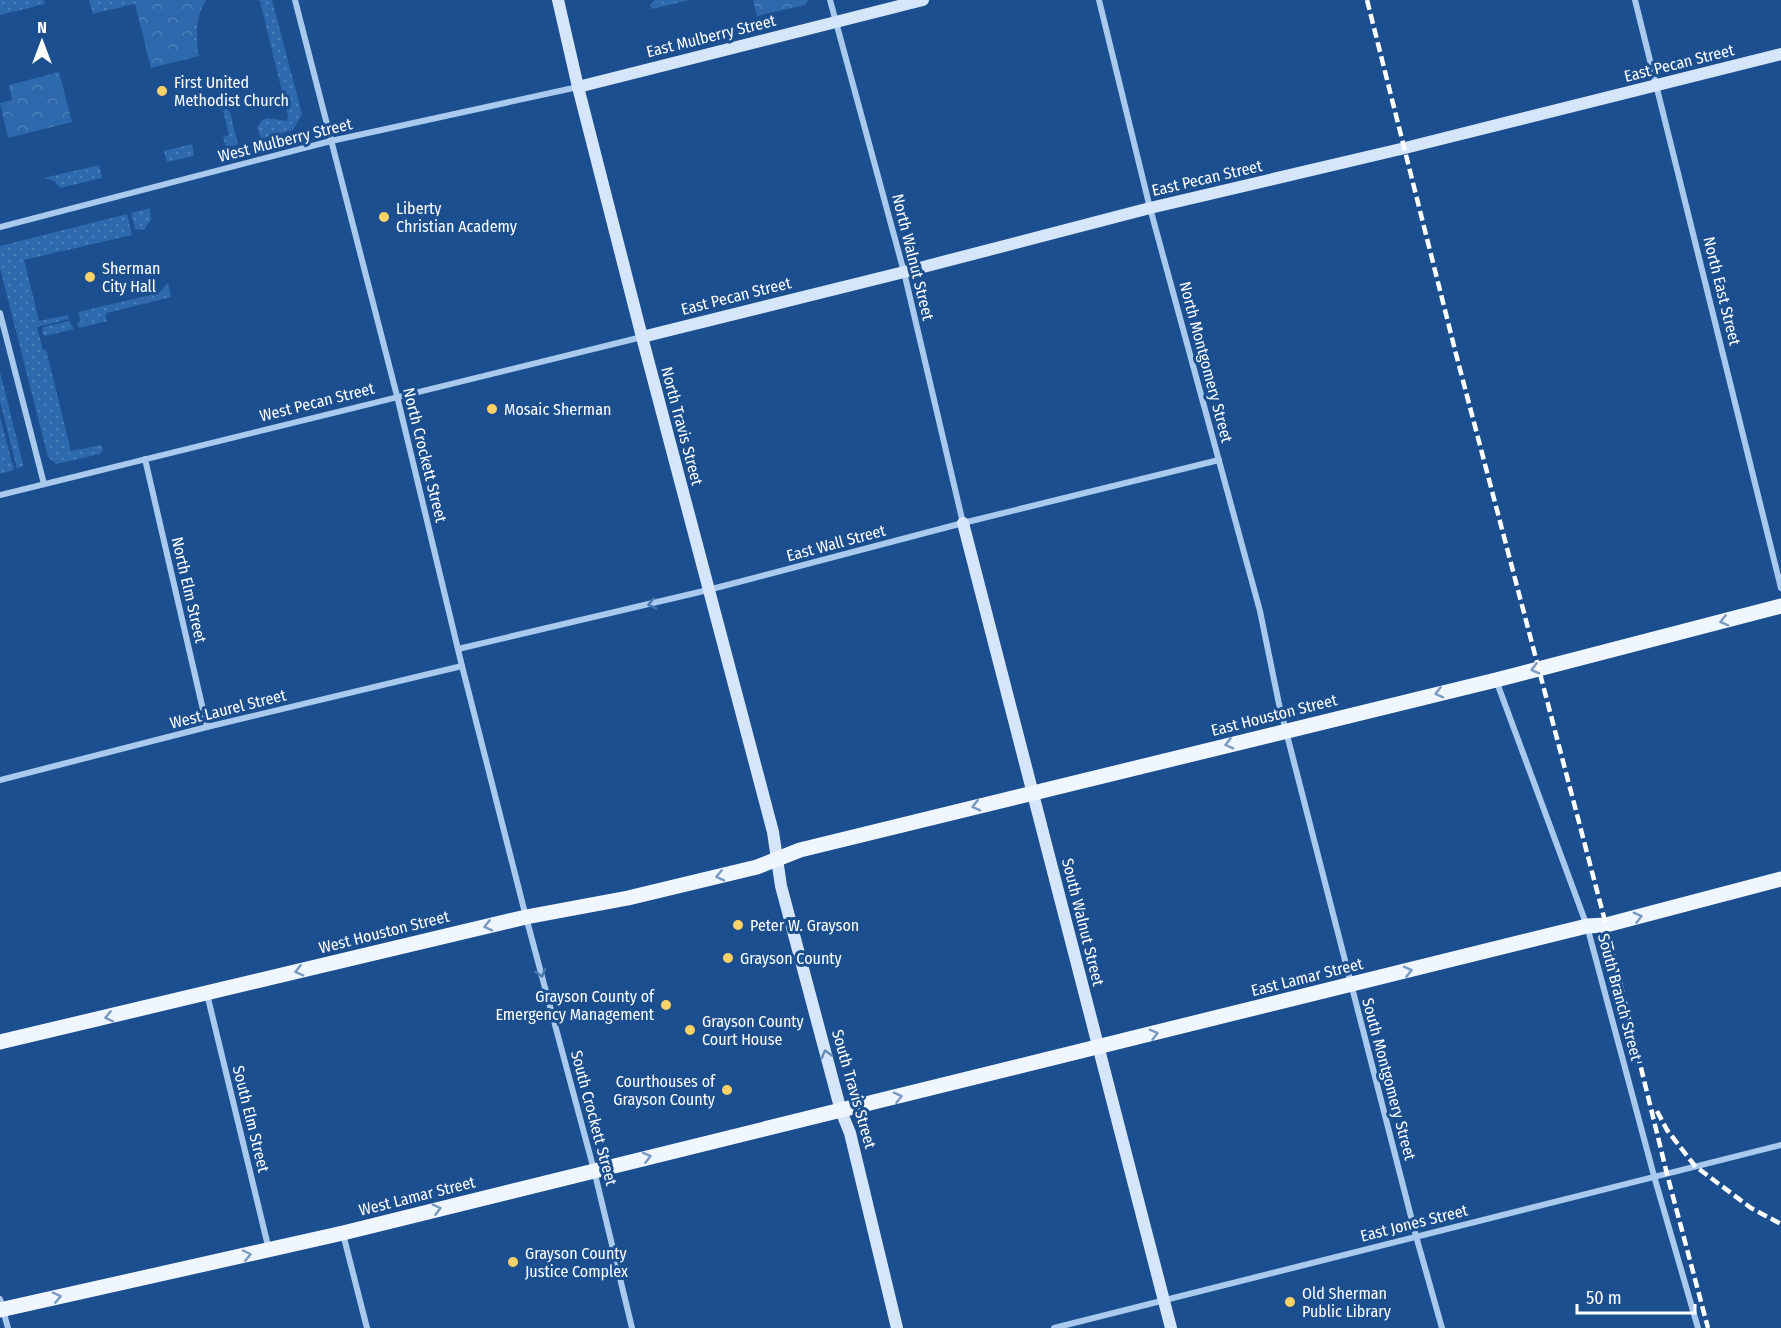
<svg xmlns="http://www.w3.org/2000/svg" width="1781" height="1328" viewBox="0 0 1781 1328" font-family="'Fira Sans Condensed',sans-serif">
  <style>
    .grass { fill: url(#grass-dots) }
    .park { fill: url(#park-crowns) }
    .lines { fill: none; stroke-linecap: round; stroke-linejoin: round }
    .street { stroke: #a9c9ee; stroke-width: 6 }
    .secondary { stroke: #d6e6fa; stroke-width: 12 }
    .primary { stroke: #f0f6ff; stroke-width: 15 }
    .rail { stroke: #fff; stroke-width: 4.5; stroke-dasharray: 10 4.5; stroke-linecap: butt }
    .oneway { stroke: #4674ac }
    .oneway2 { stroke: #7b9ac1 }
    .oneway3 { stroke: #668bba }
    .poi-dot { fill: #ffd166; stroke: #1b4f8f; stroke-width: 2 }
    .labels { text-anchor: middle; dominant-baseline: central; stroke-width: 6; stroke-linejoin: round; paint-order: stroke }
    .street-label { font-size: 16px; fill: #fff; stroke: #1b4f8f }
    .poi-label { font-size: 16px; fill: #fff; stroke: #1b4f8f; text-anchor: start }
  </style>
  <defs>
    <pattern id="grass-dots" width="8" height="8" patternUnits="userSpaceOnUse" patternTransform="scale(1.5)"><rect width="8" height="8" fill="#2e69ad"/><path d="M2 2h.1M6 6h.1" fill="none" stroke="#4d80b9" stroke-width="1.8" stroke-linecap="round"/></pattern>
    <pattern id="park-crowns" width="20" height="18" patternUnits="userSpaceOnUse" patternTransform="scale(1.5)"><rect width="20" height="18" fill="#2e69ad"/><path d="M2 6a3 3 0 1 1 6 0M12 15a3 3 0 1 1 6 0" fill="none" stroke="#4d80b9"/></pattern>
  </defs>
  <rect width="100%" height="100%" fill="#1b4f8f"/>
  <!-- grass -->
  <g class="grass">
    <polygon points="0,0 44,0 45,4 0,15"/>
    <polygon points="89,0 150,0 93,14"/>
    <path d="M201,0H206C195,17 196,37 199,56L195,57L193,30Z"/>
    <polygon points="256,0 272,0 302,114 293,130 261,139 257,128 262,120 268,118 287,121 288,116 260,1"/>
    <polygon points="655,0 689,0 652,9 650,5"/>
    <polygon points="227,109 230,112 238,145 226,147 223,137 229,135 223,110"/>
    <polygon points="192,144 194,156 167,162 164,151"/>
    <polygon points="99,165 102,178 60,188 54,181 44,178"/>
    <polygon points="150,208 151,220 144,230 135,229 131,213"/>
    <polygon points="127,214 132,235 24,260 39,321 68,315 69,319 37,327 43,350 46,349 71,451 101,445 103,449 100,454 56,464 48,457 0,268 0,246"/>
    <polygon points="168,283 171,297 107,313 105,317 107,321 79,328 77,323 81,321 78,312 159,293"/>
    <polygon points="69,321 74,329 45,336 42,334 43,327"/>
    <polygon points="0,372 23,464 23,466 17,469 0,401"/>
    <polygon points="0,417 14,470 0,474"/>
  </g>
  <!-- park -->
  <g class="park">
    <polygon points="150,0 201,0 193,30 195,57 151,68 135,4"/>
    <polygon points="753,0 808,0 805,5 757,16"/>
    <polygon points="59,72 72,122 8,138 0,103 12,100 9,85"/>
  </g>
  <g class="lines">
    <!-- street -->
    <g class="street">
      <polyline points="295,0 397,396 462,666 526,917 594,1170 632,1328"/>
      <polyline points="830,0 904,272 963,523"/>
      <polyline points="1099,0 1150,208 1260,611 1279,704 1416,1236 1442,1328"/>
      <polyline points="1635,0 1781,588"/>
      <polyline points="0,227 331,141 578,87"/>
      <polyline points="0,313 44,484"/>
      <polyline points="145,459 207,727"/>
      <polyline points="0,495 642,337"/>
      <polyline points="458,649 708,590 963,523 1219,460"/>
      <polyline points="1496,680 1587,926 1654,1176 1698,1328"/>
      <polyline points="0,780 207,727 462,666"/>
      <polyline points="207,994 269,1250"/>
      <polyline points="343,1234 367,1328"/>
      <polyline points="0,1299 8,1328"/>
      <polyline points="1054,1328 1781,1145"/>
    </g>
    <!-- secondary -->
    <g class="secondary">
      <polyline points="558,0 578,87 642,337 773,832 781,886 841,1111 850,1133 897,1328"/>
      <polyline points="578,87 923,0"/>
      <polyline points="642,337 904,272 1150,208 1405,148 1781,54"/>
      <polyline points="963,523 1171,1328"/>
    </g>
    <!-- primary -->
    <g class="primary">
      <polyline points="0,1042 526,917 628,898 757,867 800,850 1496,680 1781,606"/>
      <polyline points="0,1310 343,1233 1587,926 1606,925 1781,879"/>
    </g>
    <!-- rail -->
    <g class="rail">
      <polyline points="1367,0 1456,354 1606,925 1667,1174 1708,1328"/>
      <polyline points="1657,1111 1667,1130 1695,1166 1751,1208 1781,1224"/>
    </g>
  </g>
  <!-- one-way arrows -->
  <defs><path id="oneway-chevron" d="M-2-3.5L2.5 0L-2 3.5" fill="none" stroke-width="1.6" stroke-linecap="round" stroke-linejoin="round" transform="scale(1.5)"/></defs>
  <g class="oneway">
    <use href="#oneway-chevron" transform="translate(652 604) rotate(167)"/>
    <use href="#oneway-chevron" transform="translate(541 973) rotate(75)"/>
  </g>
  <g class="oneway2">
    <use href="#oneway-chevron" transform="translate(1724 621) rotate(166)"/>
    <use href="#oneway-chevron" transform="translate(1535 669) rotate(166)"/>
    <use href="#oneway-chevron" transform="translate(1439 693) rotate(166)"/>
    <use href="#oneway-chevron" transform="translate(1229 744) rotate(166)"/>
    <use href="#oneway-chevron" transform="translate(976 806) rotate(166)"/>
    <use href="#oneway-chevron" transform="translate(720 876) rotate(167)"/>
    <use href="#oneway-chevron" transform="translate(1638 917) rotate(-15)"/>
    <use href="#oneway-chevron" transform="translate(488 926) rotate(166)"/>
    <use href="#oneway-chevron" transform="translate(299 971) rotate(166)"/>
    <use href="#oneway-chevron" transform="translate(1408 971) rotate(-14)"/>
    <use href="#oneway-chevron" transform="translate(109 1017) rotate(167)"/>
    <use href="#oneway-chevron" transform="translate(1154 1034) rotate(-14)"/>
    <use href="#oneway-chevron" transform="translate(898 1097) rotate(-14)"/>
    <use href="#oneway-chevron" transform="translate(647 1157) rotate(-14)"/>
    <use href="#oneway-chevron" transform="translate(437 1209) rotate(-14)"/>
    <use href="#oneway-chevron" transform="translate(247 1255) rotate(-12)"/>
    <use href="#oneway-chevron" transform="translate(57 1297) rotate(-13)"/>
  </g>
  <use class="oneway3" href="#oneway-chevron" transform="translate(826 1054) rotate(-105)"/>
  <!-- markers -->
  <g class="poi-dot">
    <circle cx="162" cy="91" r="6"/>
    <circle cx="384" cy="217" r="6"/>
    <circle cx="90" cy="277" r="6"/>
    <circle cx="492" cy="409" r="6"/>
    <circle cx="738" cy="925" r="6"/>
    <circle cx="728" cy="958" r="6"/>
    <circle cx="666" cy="1005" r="6"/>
    <circle cx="690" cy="1030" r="6"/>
    <circle cx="727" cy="1090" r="6"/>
    <circle cx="513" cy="1262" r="6"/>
    <circle cx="1290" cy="1302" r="6"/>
  </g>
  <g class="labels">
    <!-- street labels -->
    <g class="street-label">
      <text transform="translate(711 36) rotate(-14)">East Mulberry Street</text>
      <text transform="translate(1679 63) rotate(-14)">East Pecan Street</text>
      <text transform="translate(285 140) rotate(-14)">West Mulberry Street</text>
      <text transform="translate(1207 178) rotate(-13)">East Pecan Street</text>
      <text transform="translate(913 257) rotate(76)">North Walnut Street</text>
      <text transform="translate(1722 291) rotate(76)">North East Street</text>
      <text transform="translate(736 296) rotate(-14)">East Pecan Street</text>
      <text transform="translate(1206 362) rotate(75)">North Montgomery Street</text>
      <text transform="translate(317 402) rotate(-14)">West Pecan Street</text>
      <text transform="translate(682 426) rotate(75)">North Travis Street</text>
      <text transform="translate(425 455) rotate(76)">North Crockett Street</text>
      <text transform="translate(836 543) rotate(-15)">East Wall Street</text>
      <text transform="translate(189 590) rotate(77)">North Elm Street</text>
      <text transform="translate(228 709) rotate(-14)">West Laurel Street</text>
      <text transform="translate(1274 715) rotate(-14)">East Houston Street</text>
      <text transform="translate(1083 922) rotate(76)">South Walnut Street</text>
      <text transform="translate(384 932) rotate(-14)">West Houston Street</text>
      <text transform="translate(1307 977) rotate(-14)">East Lamar Street</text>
      <text transform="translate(1620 997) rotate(75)">South Branch Street</text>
      <text transform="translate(1389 1079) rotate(75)">South Montgomery Street</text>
      <text transform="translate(854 1089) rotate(74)">South Travis Street</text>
      <text transform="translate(594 1118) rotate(75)">South Crockett Street</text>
      <text transform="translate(251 1119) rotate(76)">South Elm Street</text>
      <text transform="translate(417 1196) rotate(-14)">West Lamar Street</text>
      <text transform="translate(1414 1223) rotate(-14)">East Jones Street</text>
    </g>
    <!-- poi labels -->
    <g class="poi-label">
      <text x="174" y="82">First United<tspan x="174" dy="18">Methodist Church</tspan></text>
      <text x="396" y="208">Liberty<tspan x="396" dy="18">Christian Academy</tspan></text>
      <text x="102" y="268">Sherman<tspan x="102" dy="18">City Hall</tspan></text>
      <text x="504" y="409">Mosaic Sherman</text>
      <text x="750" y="925">Peter W. Grayson</text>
      <text x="740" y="958">Grayson County</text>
      <text x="654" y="996" text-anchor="end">Grayson County of<tspan x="654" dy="18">Emergency Management</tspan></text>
      <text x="702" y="1021">Grayson County<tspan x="702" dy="18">Court House</tspan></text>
      <text x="715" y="1081" text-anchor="end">Courthouses of<tspan x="715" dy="18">Grayson County</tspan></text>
      <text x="525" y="1253">Grayson County<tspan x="525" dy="18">Justice Complex</tspan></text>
      <text x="1302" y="1293">Old Sherman<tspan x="1302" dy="18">Public Library</tspan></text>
    </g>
  </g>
  <!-- north arrow -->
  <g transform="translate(42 42)" stroke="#1b4f8f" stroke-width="4.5" paint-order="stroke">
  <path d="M0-4.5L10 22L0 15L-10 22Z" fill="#ffffff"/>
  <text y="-9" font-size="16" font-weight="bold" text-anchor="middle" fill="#ffffff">N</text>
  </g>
  <!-- scale -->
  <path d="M1577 1304v9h118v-9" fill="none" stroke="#ffffff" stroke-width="3"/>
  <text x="1586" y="1304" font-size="18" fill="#ffffff" stroke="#1b4f8f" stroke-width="4.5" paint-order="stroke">50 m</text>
</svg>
